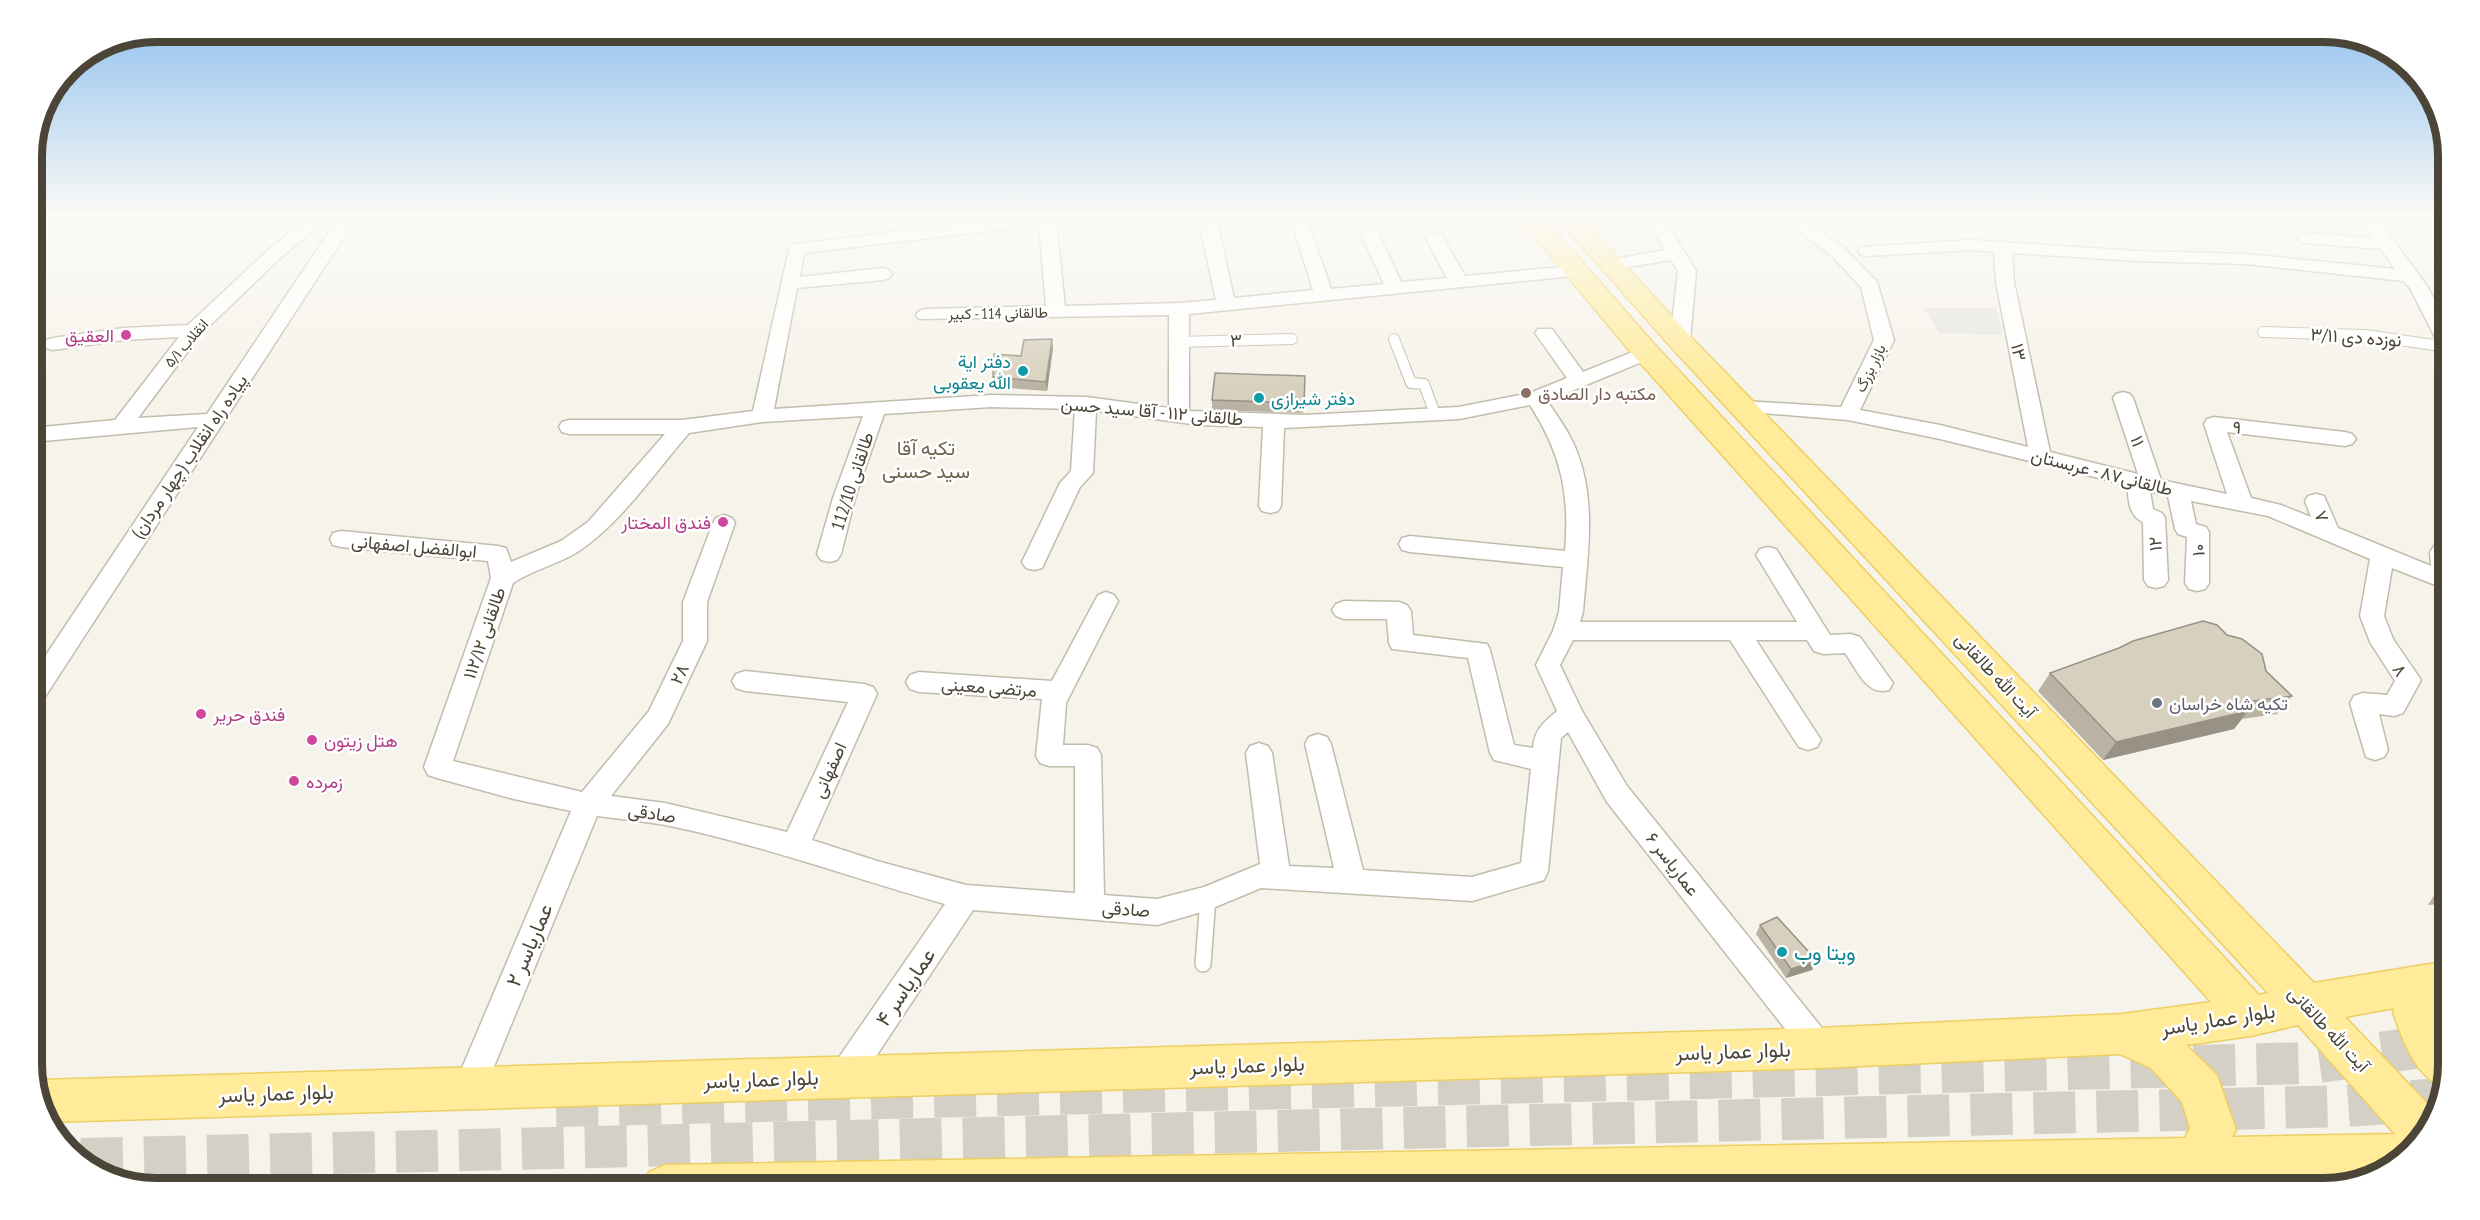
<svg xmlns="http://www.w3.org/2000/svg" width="2480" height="1220" viewBox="0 0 2480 1220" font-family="'PT Sans Narrow',Vazirmatn,sans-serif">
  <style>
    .parking { fill: #e7e5e1 }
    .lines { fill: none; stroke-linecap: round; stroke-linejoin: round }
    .primary-tunnel { stroke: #d4d0c6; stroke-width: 42; stroke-dasharray: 42 21; stroke-linecap: butt }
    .lane-far1-casing { stroke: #c2bcab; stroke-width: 12 }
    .lane-casing { stroke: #c2bcab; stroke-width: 18 }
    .street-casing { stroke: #c2bcab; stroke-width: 3 }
    .primary-casing { stroke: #edce61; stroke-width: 3 }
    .lane-far1 { stroke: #fff; stroke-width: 10 }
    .lane { stroke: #fff; stroke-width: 15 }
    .street { fill: #fff; fill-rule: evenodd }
    .primary { fill: #ffeb9a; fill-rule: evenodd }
    .wall { fill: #bab3a3 }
    .shaded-wall { fill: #979285 }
    .building { fill: #d8d0be; stroke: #979285; stroke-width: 1.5 }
    .hotel-dot { fill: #d1479c; stroke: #fff; stroke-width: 2 }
    .culture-dot { fill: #0f9aa8; stroke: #fff; stroke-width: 2 }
    .education-dot { fill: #8d6e63; stroke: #fff; stroke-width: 2 }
    .worship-dot { fill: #6b7280; stroke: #fff; stroke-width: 2 }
    .labels { text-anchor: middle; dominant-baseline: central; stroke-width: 5; stroke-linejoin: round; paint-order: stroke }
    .far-street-label { font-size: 15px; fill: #4b4537; stroke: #fff }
    .hotel-label { font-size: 18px; fill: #b23c85; stroke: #fff; text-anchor: start }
    .street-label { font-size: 18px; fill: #4b4537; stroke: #fff }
    .culture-label { font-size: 18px; fill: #0d838f; stroke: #fff; text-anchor: end }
    .education-label { font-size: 18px; fill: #785e54; stroke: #fff; text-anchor: start }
    .worship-label { font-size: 18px; fill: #5b616d; stroke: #fff; text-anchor: start }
    .neighbourhood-label { font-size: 20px; fill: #6e644d; stroke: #fff }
    .near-street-label { font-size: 21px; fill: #4b4537; stroke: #fff }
    .near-culture-label { font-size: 21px; fill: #0d838f; stroke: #fff; text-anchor: start }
    .rim { fill: none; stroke: #4b4537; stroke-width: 8 }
  </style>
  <rect width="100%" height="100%" fill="#f6f3ea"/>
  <!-- parking -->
  <polygon class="parking" points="1996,308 2003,335 1939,333 1924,308"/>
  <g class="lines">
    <!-- primary-tunnel -->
    <g class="primary-tunnel">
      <polyline points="556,1106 2312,1063 2448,1043"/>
      <polyline points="81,1159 2347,1106 2441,1099"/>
    </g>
    <!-- lane-far1 casing -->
    <g class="lane-far1-casing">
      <g id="lane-far1">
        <polyline points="2263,332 2365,335 2448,347"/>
        <polyline points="1394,339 1411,383 1424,384 1435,414"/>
        <polyline points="1179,342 1292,339"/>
      </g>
    </g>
    <!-- lane casing -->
    <g class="lane-casing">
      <polyline id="lane" points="1203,964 1208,898"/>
    </g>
    <!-- street casing -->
    <g class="street-casing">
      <g id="street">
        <polygon points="309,217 323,217 325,220 278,260 200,335 138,418 207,414 339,217 357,217 41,703 32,706 32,676 198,427 32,442 32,428 115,420 179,337 123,340 53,350 46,348 43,344 46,340 53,338 123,328 188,325 266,252"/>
        <path d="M1014,217H1067L1064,221L1056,222L1065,306L1179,303L1216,300L1198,217H1216L1234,298L1313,290L1290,217L1307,218L1331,289L1384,284L1361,234L1364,230H1376L1379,234L1401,282L1447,278L1426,238L1429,234H1441L1465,276L1574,266L1580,267L1583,271L1580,275L1574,276L1189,314V411L1305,415L1459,407L1530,393L1567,378L1535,333L1538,329H1552L1583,372L1640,349H1654L1657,353L1654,357L1547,401C1558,417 1570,433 1577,452C1597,503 1587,559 1583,612L1580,622H1797L1756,555L1760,549L1768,547L1776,549L1830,635L1851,634L1860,637L1893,683L1889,690C1867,697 1856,668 1845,653L1823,654L1814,651L1807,640H1756L1821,740L1817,747L1808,750L1799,747L1730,640H1573L1560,665L1582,711L1627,786L1830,1038L1835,1048L1830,1058L1819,1063L1808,1058L1607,802L1568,732L1561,738L1548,871L1544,880L1472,901L1261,888L1208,910L1157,925L973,910L855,1088L844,1092L833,1088L828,1077L833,1066L945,904C852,878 760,844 665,825C643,821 619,819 597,816L481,1098L470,1102L459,1098L454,1087L571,811L514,799L437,778L428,775L424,767L491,578L488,561L341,547L333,545L330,539L333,533L341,531L498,546L506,548L511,562L561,541L588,522L665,434H569L562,432L559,427L562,422L569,420H682L753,411L790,245ZM1039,225L1046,306L926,309L919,311L916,315L919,319L1169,315V408L1086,397L991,395L774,409L797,288L883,280L889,278L892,274L889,270L883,268L800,277L804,253ZM1530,405C1561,453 1570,494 1565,551L1410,536L1402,538L1399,544L1402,550L1410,552L1563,567L1559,612L1553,631L1536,665L1557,711C1543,723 1535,729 1533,748L1514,745L1490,650L1487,644L1413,635L1411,611L1407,605L1399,602L1344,601L1336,604L1332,610L1336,616L1344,619H1387L1389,643L1392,649L1468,658L1490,753L1494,760L1531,769L1521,863L1472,877L1363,870L1331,744L1327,737L1318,734L1309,737L1305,744L1334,868L1289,866L1272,753L1268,746L1259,743L1250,746L1246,753L1260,864L1204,887L1157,899L1104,895L1101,755L1097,748L1088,745H1063L1066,703L1118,601L1114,595L1106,592L1098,595L1052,681L919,672L910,675L906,682L910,689L919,692L1042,699L1036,756L1040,763L1049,766H1075V893L966,885L877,861L812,840L877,694L873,687L864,684L745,671L736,674L732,681L736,688L745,691L848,702L787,832L665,803L611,796L668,724L707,641V602L735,523L732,518L724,515L716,518L713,523L683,602V641L649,711L582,792L453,761L513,583C534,569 559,564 579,551C622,522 655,472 689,433L762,422L863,416L833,498L817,554L821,560L829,562L837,560L841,554L855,498L884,414L991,407L1075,409L1071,471L1060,483L1022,562L1026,568L1034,570L1042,568L1080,487L1093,473L1096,411L1199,425L1263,427L1259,506L1262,511L1270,513L1278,511L1281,506L1284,428L1459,419Z"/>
        <polygon points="1645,217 1663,217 1696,271 1690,341 1687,345 1673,345 1670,341 1678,271 1671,260 1610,270 1604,269 1601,265 1604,261 1610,260 1665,250"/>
        <path d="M1780,217H1801L1843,247L1877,282L1894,340L1860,410L1940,425L2028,447L1996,282L1994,252L1972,250L1867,256L1861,255L1858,251L1861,247L1972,240L2137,251L2247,254L2395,269L2381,249L2307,243L2301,242L2298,238L2301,234L2307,233L2373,238L2358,217H2376L2427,286L2448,325V349L2441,347L2438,343L2410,288L2403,281L2247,264L2137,261L2012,253L2014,282L2050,452L2138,474L2113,398L2116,394L2123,392L2130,394L2133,398L2161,480L2227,494L2204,424L2207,419L2214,417L2345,432L2352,434L2356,439L2352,444L2345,446L2227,432L2251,498L2281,505L2311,517L2305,501L2308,496L2316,494L2324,496L2338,528L2431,566L2430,552L2434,546L2442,544L2448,546V590L2392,568L2384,616L2393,639L2421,680L2403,713L2394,716L2379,714L2388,750L2384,757L2375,760L2366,757L2350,703L2354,696L2363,693L2387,695L2395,681L2370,642L2360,616L2370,559L2268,516L2191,501L2196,524L2206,527L2209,532V583L2205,589L2197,591L2189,589L2185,583L2187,537L2178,534L2175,529L2168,496L2150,491L2153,509L2162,513L2165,518L2168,580L2164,586L2156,588L2148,586L2144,580L2143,522C2128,515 2129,500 2127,485L1940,439L1848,420L1737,411L1734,407L1737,403L1744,401L1841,407L1874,340L1861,287L1831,255Z"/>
      </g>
    </g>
    <!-- primary casing -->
    <g class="primary-casing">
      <path id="primary" d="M1518,217H1543L1654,344L2259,995L2268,993L1671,347L1556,217H1581L1689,335L2314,983L2448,961V999L2439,1000C2432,1020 2441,1019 2448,1035C2453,1047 2446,1074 2443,1087C2415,1076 2402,1039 2393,1012L2394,1008L2345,1017L2437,1114L2436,1119L2393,1168L2351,1181L1918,1188H642L649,1172L665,1165L2185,1138L2190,1128L2182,1102L2151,1068L2120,1054L1819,1068L49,1122L35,1082L41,1080L1819,1028L2122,1014L2211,1002L1634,356ZM2298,1025L2395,1134L2232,1137L2236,1130L2217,1075L2186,1045L2251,1036Z"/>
    </g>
    <!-- lane-far1 -->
    <use href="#lane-far1" class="lane-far1"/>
    <!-- lane -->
    <use href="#lane" class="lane"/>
    <!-- street -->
    <use href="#street" class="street"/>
    <!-- primary -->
    <use href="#primary" class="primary"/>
  </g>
  <!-- wall -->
  <g class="wall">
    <polygon points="1053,348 1047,391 994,387 993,377 1021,356"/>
    <polygon points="1305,376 1303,413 1212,410 1212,400"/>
    <polygon points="2227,635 2266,671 2292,696 2277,714 2242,719 2234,729 2103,760 2038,691 2050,673"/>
    <polygon points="2448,873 2448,903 2428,905"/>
    <polygon points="1760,925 1817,961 1812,970 1786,978 1756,934"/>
  </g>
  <!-- shaded-wall -->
  <g class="shaded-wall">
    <polygon points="1052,339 1053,348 1047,391 1046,382"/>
    <polygon points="2248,711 2234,729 2103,760 2116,742"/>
    <polygon points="1817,961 1812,970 1786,978 1791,969"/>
  </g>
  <!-- building -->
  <g class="building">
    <polygon points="1052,339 1046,382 993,377 994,354 1021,356 1024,340"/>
    <polygon points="1215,373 1305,376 1304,403 1212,400"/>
    <polygon points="2203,621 2217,625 2227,635 2242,639 2262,654 2266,671 2292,696 2239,703 2248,711 2116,742 2050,673 2119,648 2133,641"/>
    <polygon points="1777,917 1817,961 1791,969 1760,925"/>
    <polygon points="1810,1185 1812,1188 1789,1188"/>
  </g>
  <!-- sky -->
  <linearGradient id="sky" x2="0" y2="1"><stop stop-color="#8cbeee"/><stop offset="0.56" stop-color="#fbfaf6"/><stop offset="1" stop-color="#fbfaf6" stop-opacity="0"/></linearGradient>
  <rect width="2480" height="388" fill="url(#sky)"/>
  <!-- markers -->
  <g class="hotel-dot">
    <circle cx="126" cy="335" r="6"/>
    <circle cx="723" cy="522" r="6"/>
    <circle cx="201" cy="714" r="6"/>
    <circle cx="312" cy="740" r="6"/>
    <circle cx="294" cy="781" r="6"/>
  </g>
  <g class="culture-dot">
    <circle cx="1023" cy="371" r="6"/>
    <circle cx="1259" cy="398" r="6"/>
    <circle cx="1782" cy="952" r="6"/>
  </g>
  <circle class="education-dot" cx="1526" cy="393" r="6"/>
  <circle class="worship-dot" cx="2157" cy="703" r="6"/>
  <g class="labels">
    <!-- far-street labels -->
    <g class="far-street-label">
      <text transform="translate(998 313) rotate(-1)">طالقانی 114 - کبیر</text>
      <text transform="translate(186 343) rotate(-49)">انقلاب ۵/۱</text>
      <text transform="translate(1870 368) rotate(-64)">بازار بزرگ</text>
    </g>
    <!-- hotel labels -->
    <g class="hotel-label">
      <text x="114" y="335" text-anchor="end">العقیق</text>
      <text x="711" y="522" text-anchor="end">فندق المختار</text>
      <text x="213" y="714">فندق حرير</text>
      <text x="324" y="740">هتل زیتون</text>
      <text x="306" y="781">زمرده</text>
    </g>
    <!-- street labels -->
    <g class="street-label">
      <text transform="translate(2356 337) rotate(4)">نوزده دی ۳/۱۱</text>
      <text transform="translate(1236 340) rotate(-2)">۳</text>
      <text transform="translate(2019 352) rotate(79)">۱۳</text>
      <text transform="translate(1152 411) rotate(5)">طالقانی ۱۱۲ - آقا سید حسن</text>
      <text transform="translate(2237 427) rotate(6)">۹</text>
      <text transform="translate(2138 441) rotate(71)">۱۱</text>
      <text transform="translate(189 456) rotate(-56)">پیاده راه انقلاب (چهار مردان)</text>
      <text transform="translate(2102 472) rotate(14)">طالقانی۸۷ - عربستان</text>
      <text transform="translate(852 481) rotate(-72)">طالقانی 112/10</text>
      <text transform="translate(2322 516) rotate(69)">۷</text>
      <text transform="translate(2155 544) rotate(-92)">۱۲</text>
      <text transform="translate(414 546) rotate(5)">ابوالفضل اصفهانی</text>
      <text transform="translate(2198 550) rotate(-89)">۱۰</text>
      <text transform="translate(484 633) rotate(-71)">طالقانی ۱۱۲/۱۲</text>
      <text transform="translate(2400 670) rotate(58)">۸</text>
      <text transform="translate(679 674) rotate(-65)">۲۸</text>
      <text transform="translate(1996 675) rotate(47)">آیت الله طالقانی</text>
      <text transform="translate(989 687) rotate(4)">مرتضی معینی</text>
      <text transform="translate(829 770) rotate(-66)">اصفهانی</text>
      <text transform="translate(652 813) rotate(9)">صادقی</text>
      <text transform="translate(1673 864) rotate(52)">عماریاسر ۶</text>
      <text transform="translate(1126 909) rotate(4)">صادقی</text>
      <text transform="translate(2329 1029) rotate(47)">آیت الله طالقانی</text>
    </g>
    <!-- culture labels -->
    <g class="culture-label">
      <text x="1011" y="361">دفتر ایة<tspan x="1011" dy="21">الله یعقوبی</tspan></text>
      <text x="1271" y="398" text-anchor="start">دفتر شیرازی</text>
    </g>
    <!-- education labels -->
    <g class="education-label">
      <text x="1538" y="393">مکتبه دار الصادق</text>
    </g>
    <!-- worship labels -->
    <g class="worship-label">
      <text x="2169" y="703">تکیه شاه خراسان</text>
    </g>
    <!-- neighbourhood labels -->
    <g class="neighbourhood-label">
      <text x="926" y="448">تکیه آقا<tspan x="926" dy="23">سید حسنی</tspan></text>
    </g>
    <!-- near-street labels -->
    <g class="near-street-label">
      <text transform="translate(529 945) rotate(-67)">عماریاسر ۲</text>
      <text transform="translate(905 987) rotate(-56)">عماریاسر ۴</text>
      <text transform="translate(2218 1019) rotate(-9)">بلوار عمار یاسر</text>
      <text transform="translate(1733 1051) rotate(-2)">بلوار عمار یاسر</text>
      <text transform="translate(1247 1065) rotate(-2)">بلوار عمار یاسر</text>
      <text transform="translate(761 1079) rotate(-2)">بلوار عمار یاسر</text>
      <text transform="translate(276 1093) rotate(-2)">بلوار عمار یاسر</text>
    </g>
    <!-- near-culture labels -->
    <g class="near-culture-label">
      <text x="1794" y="952">ویتا وب</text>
    </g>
  </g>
  <!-- crop -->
  <path d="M0 0H2480V1220H0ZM156 42H2324A114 114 0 0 1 2438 156V1064A114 114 0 0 1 2324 1178H156A114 114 0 0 1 42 1064V156A114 114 0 0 1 156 42Z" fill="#fff" fill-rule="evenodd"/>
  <path class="rim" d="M156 42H2324A114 114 0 0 1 2438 156V1064A114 114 0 0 1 2324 1178H156A114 114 0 0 1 42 1064V156A114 114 0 0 1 156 42Z"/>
</svg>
